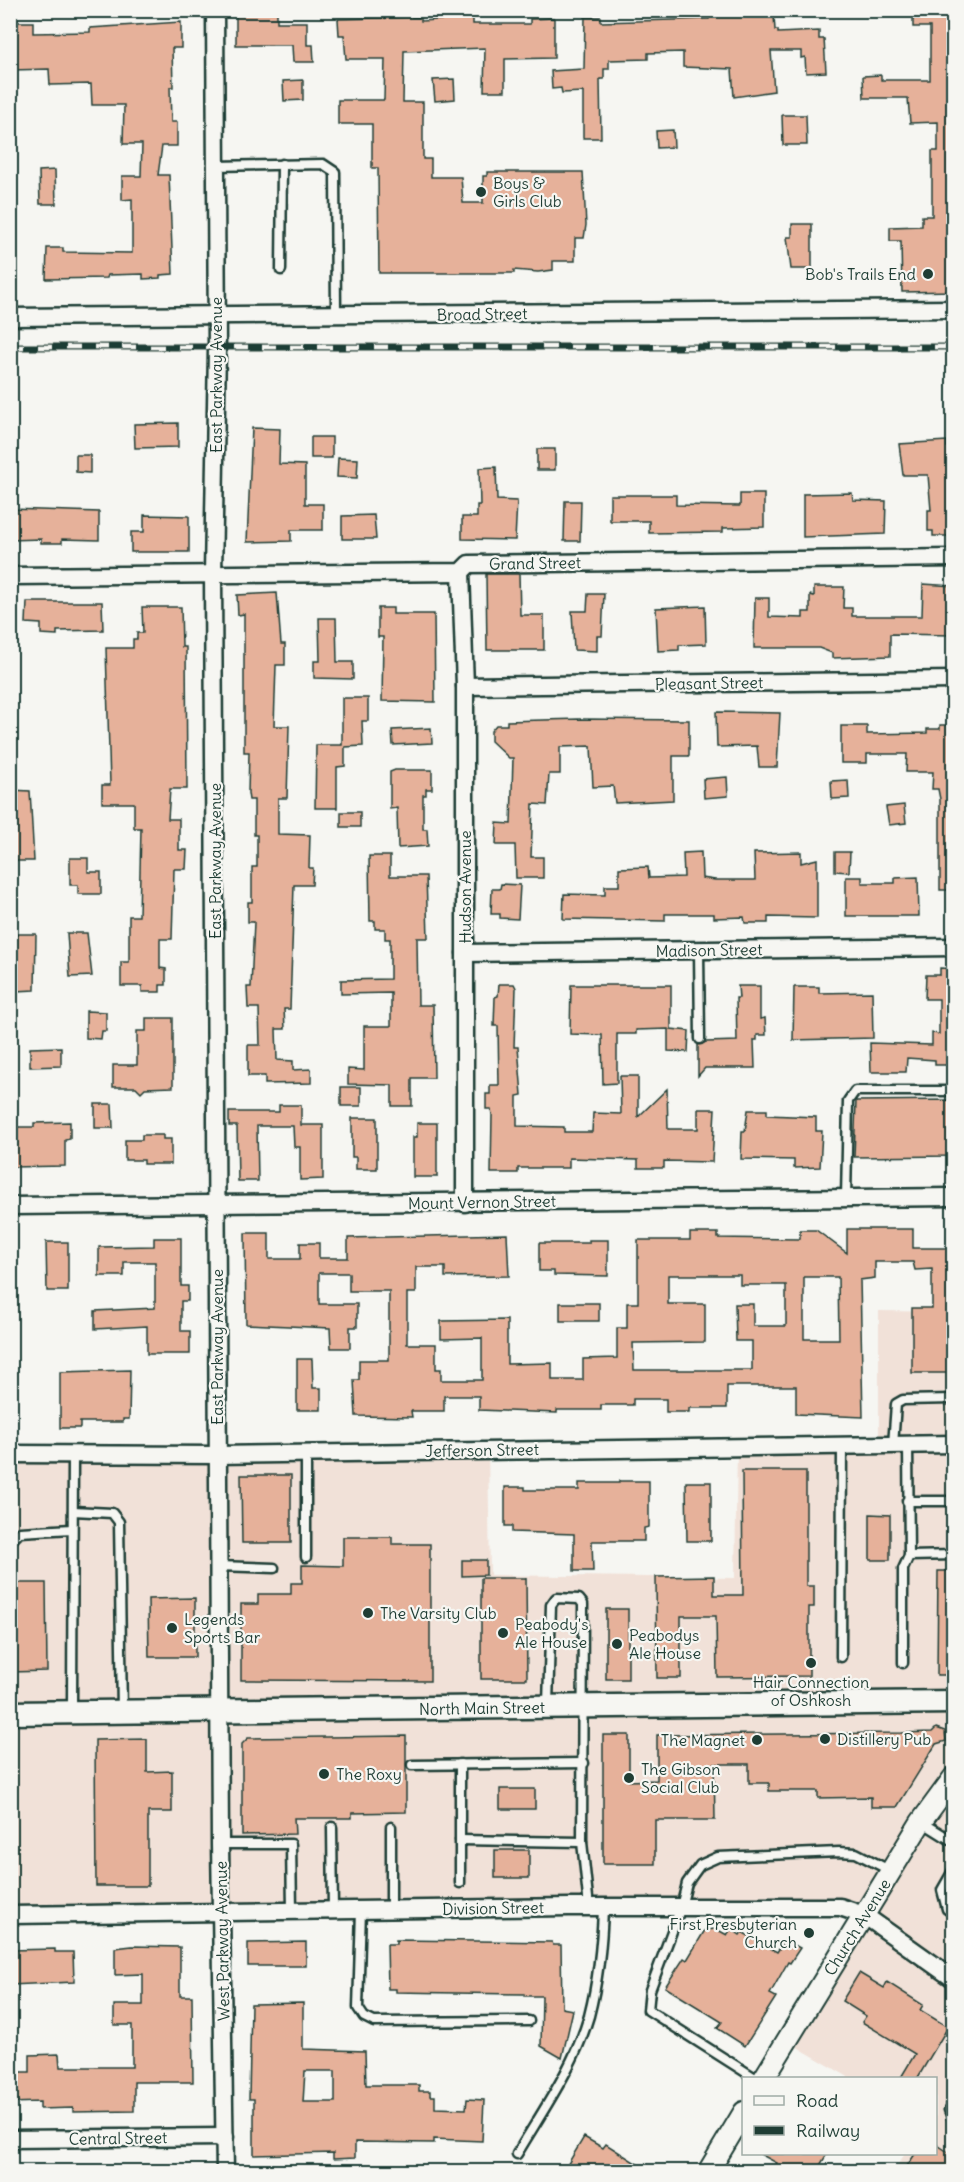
<svg xmlns="http://www.w3.org/2000/svg" width="964" height="2182" viewBox="0 0 964 2182" font-family="Delius,sans-serif">
  <style>
    .built { fill: #f1e1d8 }
    .building { fill: #e6b19a; stroke: #1f3d34; stroke-width: 1.5; fill-rule: evenodd }
    .lines { fill: none; stroke-linecap: round; stroke-linejoin: round }
    .service-casing { stroke: #1f3d34; stroke-width: 13 }
    .minor-casing { stroke: #1f3d34; stroke-width: 21 }
    .tertiary-casing { stroke: #1f3d34; stroke-width: 24 }
    .secondary-casing { stroke: #1f3d34; stroke-width: 27 }
    .service { stroke: #f6f6f2; stroke-width: 8 }
    .minor { stroke: #f6f6f2; stroke-width: 16 }
    .tertiary { stroke: #f6f6f2; stroke-width: 20 }
    .secondary { stroke: #f6f6f2; stroke-width: 22 }
    .rail-casing { stroke: #1f3d34; stroke-width: 7 }
    .rail { stroke: #f6f6f2; stroke-width: 4.5; stroke-dasharray: 14; stroke-linecap: butt }
    .poi-dot { fill: #1f3d34; stroke: #f6f6f2; stroke-width: 2 }
    .labels { text-anchor: middle; dominant-baseline: central; stroke-width: 4.5; stroke-linejoin: round; paint-order: stroke }
    .poi-label { font-size: 16px; fill: #1f3d34; stroke: #f6f6f2; text-anchor: start }
    .street-label { font-size: 16px; fill: #1f3d34; stroke: #f6f6f2 }
  </style>
  <rect width="100%" height="100%" fill="#f6f6f2"/>
  <filter id="ink" filterUnits="userSpaceOnUse"><feTurbulence type="fractalNoise" baseFrequency=".0167" numOctaves="2"/><feDisplacementMap in="SourceGraphic" scale="12" xChannelSelector="R" yChannelSelector="G"/><feConvolveMatrix kernelMatrix="1 2 1 2 8 2 1 2 1" color-interpolation-filters="sRGB"/></filter>
  <g filter="url(#ink)">
    <!-- built -->
    <polygon class="built" points="879,1311 953,1312 953,2171 893,2171 905,2154 936,2154 936,2078 850,2078 787,2041 864,1915 11,1915 11,1454 488,1449 490,1575 735,1578 737,1447 879,1445"/>
    <!-- building -->
    <g class="building">
      <polygon points="236,10 277,10 277,22 307,22 307,45 313,45 314,62 293,62 292,45 236,45"/>
      <polygon points="913,10 954,10 954,291 902,292 901,241 890,241 890,227 922,226 922,216 932,216 932,151 938,151 938,122 910,123 908,98 864,98 863,76 881,75 881,80 930,80 930,27 913,27"/>
      <polygon points="731,15 774,16 775,30 778,30 778,33 819,31 819,39 824,39 826,72 806,73 805,57 801,58 801,51 771,51 774,91 734,97 732,69 683,67 683,52 648,53 648,59 609,60 609,69 604,69 604,79 600,79 601,138 583,138 583,92 562,93 561,88 552,89 551,71 584,69 585,17 601,17 601,22 709,19 709,16"/>
      <polygon points="421,17 421,21 473,18 473,24 530,24 530,19 554,18 554,58 505,59 505,91 484,91 485,48 404,51 403,102 423,102 423,159 431,159 431,177 461,177 463,203 483,203 483,176 487,176 487,172 583,172 586,225 584,238 575,238 575,261 553,261 553,270 538,272 514,270 514,273 379,273 378,168 372,168 372,124 338,124 338,100 384,100 385,59 346,59 344,35 339,35 338,19"/>
      <polygon points="11,22 33,22 33,33 90,32 90,28 181,22 181,48 172,48 173,87 170,87 171,122 177,122 177,146 162,146 158,175 169,175 173,274 160,275 160,278 143,279 143,274 108,275 107,278 46,279 47,248 63,248 63,252 132,253 132,199 122,200 122,176 141,176 142,144 123,144 124,105 92,105 91,84 50,85 49,69 12,70"/>
      <polygon points="454,79 455,99 435,101 433,80"/>
      <polygon points="303,80 303,100 284,101 283,81"/>
      <polygon points="782,115 806,115 807,145 783,145"/>
      <polygon points="673,130 674,147 657,148 656,131"/>
      <polygon points="55,170 56,204 40,204 39,171"/>
      <polygon points="792,224 812,224 812,269 791,269 787,237 792,237"/>
      <polygon points="178,423 178,447 135,448 134,424"/>
      <polygon points="252,428 280,429 279,464 305,465 305,504 323,504 323,530 291,530 291,541 247,542"/>
      <rect x="311" y="437" width="21" height="21"/>
      <polygon points="947,441 947,447 954,446 954,536 933,536 933,531 928,531 928,510 931,510 928,475 903,475 899,444"/>
      <rect x="537" y="449" width="18" height="21"/>
      <polygon points="76,455 90,455 90,473 76,472"/>
      <polygon points="338,458 358,459 357,478 337,477"/>
      <polygon points="496,467 497,500 517,501 515,540 462,539 462,517 477,517 477,505 480,505 479,468"/>
      <polygon points="852,493 853,500 886,501 885,534 803,537 803,494"/>
      <polygon points="740,494 764,494 764,527 723,528 723,532 649,533 649,521 610,521 610,495 676,495 676,505 740,506"/>
      <polygon points="565,501 581,501 580,541 564,541"/>
      <polygon points="10,509 99,512 99,540 62,539 62,543 41,543 41,539 10,540"/>
      <polygon points="144,515 189,516 189,552 131,552 131,532 144,532"/>
      <polygon points="374,515 376,539 342,539 342,516"/>
      <polygon points="486,574 519,574 520,615 544,615 544,650 487,650"/>
      <polygon points="923,584 954,586 954,635 890,634 890,656 832,658 832,653 819,648 754,648 755,598 769,598 769,617 803,618 803,612 810,612 810,595 814,596 814,587 844,587 843,608 852,608 852,616 922,616"/>
      <polygon points="277,593 281,644 285,644 285,665 276,665 274,726 289,726 287,798 278,798 278,834 310,835 309,868 313,868 312,885 294,885 290,1009 284,1009 285,1029 276,1029 277,1060 293,1061 293,1070 311,1069 311,1083 265,1084 265,1076 248,1076 248,1045 260,1045 259,1008 248,1008 247,987 251,987 254,922 248,922 248,902 252,902 252,867 257,867 257,835 254,835 254,800 249,800 248,793 249,752 244,752 244,614 238,615 237,595"/>
      <polygon points="588,594 604,594 602,636 597,636 597,651 574,650 572,611 587,611"/>
      <polygon points="27,602 102,602 103,630 57,631 57,635 41,634 41,624 26,623"/>
      <polygon points="705,606 706,644 679,645 679,650 658,651 656,608"/>
      <polygon points="142,607 181,607 182,647 186,647 187,789 170,789 168,819 179,819 179,850 187,850 186,869 174,869 172,939 160,939 160,968 166,969 166,985 160,985 160,992 142,992 142,986 121,986 121,962 129,962 129,916 139,916 141,828 134,828 134,803 102,803 102,785 110,785 106,648 133,648 133,639 137,639 137,633 143,633"/>
      <polygon points="378,608 393,608 393,614 434,614 435,702 382,701 383,637 378,637"/>
      <polygon points="319,618 336,618 337,662 353,662 353,679 314,678 314,661 320,661"/>
      <polygon points="342,698 368,698 368,721 362,721 363,746 345,747 345,766 337,767 337,808 315,808 316,745 342,745"/>
      <polygon points="716,712 780,713 777,767 759,767 757,746 717,747"/>
      <polygon points="580,719 689,720 689,756 673,756 673,800 615,803 613,786 593,787 591,746 560,747 560,774 549,774 547,805 533,804 531,857 543,857 543,878 516,878 515,845 496,845 497,823 511,824 513,758 509,758 491,741 491,731 496,725 507,725 507,721"/>
      <polygon points="940,725 954,725 954,890 940,890 940,799 938,789 932,789 933,772 906,772 907,754 867,754 867,763 841,763 841,726 867,726 867,734 927,733 927,729 940,729"/>
      <polygon points="431,728 432,743 393,745 392,730"/>
      <polygon points="395,770 432,770 432,789 426,789 426,795 423,795 423,829 427,829 428,846 398,848 397,808 390,809 390,772"/>
      <polygon points="727,777 728,796 704,798 703,779"/>
      <polygon points="848,780 849,798 832,799 831,781"/>
      <polygon points="11,790 30,791 34,861 13,861"/>
      <polygon points="904,805 906,823 889,825 886,807"/>
      <rect x="341" y="812" width="19" height="15"/>
      <polygon points="701,852 702,878 715,880 755,880 754,853 801,852 801,863 817,859 817,918 768,917 768,923 745,923 744,917 714,918 714,914 665,914 665,921 563,919 564,894 605,895 605,886 619,886 619,868 648,867 649,878 684,877 683,853"/>
      <polygon points="835,852 850,852 849,872 835,871"/>
      <polygon points="369,856 390,856 390,876 426,876 428,938 417,938 418,1005 433,1005 434,1078 412,1078 412,1106 392,1106 392,1085 348,1084 348,1069 364,1070 364,1026 391,1026 391,993 341,994 341,980 390,979 390,939 385,939 385,929 375,929 375,921 370,921"/>
      <polygon points="70,858 88,858 88,872 101,872 101,894 78,894 78,885 70,885"/>
      <polygon points="846,877 862,877 862,883 895,883 895,878 918,877 919,916 846,916"/>
      <polygon points="501,884 520,885 518,919 500,918 500,914 491,914 492,889 500,889"/>
      <polygon points="67,933 87,933 92,976 70,977"/>
      <polygon points="17,934 36,934 35,990 16,991"/>
      <polygon points="940,968 954,969 954,1065 935,1065 935,1060 907,1058 906,1072 871,1072 870,1043 932,1045 932,1033 939,1034 939,999 925,999 926,975 940,975"/>
      <polygon points="499,984 514,984 516,988 514,1047 518,1047 522,1095 517,1096 517,1126 564,1127 564,1132 592,1132 593,1113 621,1114 620,1076 638,1076 638,1117 667,1089 668,1129 698,1129 698,1109 715,1109 712,1162 664,1161 664,1168 638,1168 638,1160 569,1158 569,1168 518,1168 518,1173 491,1173 492,1115 491,1109 486,1109 486,1094 490,1094 490,1085 499,1085 498,1026 494,1026 495,997 498,996"/>
      <polygon points="571,985 671,985 671,1029 689,1031 688,1052 668,1051 668,1029 636,1030 636,1034 617,1034 617,1083 603,1084 602,1035 570,1034"/>
      <polygon points="738,986 760,986 760,1019 765,1018 766,1035 757,1035 757,1040 754,1040 755,1068 705,1068 698,1076 698,1045 706,1042 737,1041 736,998 739,998"/>
      <polygon points="794,987 819,987 819,993 872,992 873,1038 793,1040"/>
      <polygon points="86,1011 106,1012 106,1031 102,1031 101,1039 86,1038"/>
      <polygon points="146,1018 173,1018 173,1087 145,1088 141,1092 136,1087 113,1087 113,1065 137,1065 137,1031 146,1031"/>
      <polygon points="61,1047 61,1066 30,1067 30,1048"/>
      <rect x="341" y="1087" width="20" height="19"/>
      <polygon points="954,1100 954,1156 854,1157 856,1101"/>
      <polygon points="95,1104 112,1104 113,1128 95,1128"/>
      <polygon points="279,1105 301,1105 301,1125 323,1125 323,1179 300,1180 300,1147 294,1147 293,1126 257,1126 258,1181 238,1181 237,1126 229,1126 229,1112 279,1112"/>
      <polygon points="748,1110 767,1110 767,1115 816,1117 816,1131 822,1131 820,1167 794,1168 794,1160 741,1159 742,1131 745,1131"/>
      <polygon points="352,1118 377,1118 377,1169 356,1169 356,1157 352,1157"/>
      <polygon points="70,1122 70,1139 65,1140 65,1166 10,1167 10,1127 34,1127 34,1123"/>
      <polygon points="417,1123 437,1123 437,1177 413,1177 413,1137 417,1137"/>
      <polygon points="142,1135 163,1135 163,1139 171,1139 171,1164 144,1164 144,1160 125,1160 125,1140 142,1140"/>
      <path d="M847,1229H913V1248H954V1373H912V1308H932V1269L915,1270L913,1262H875V1278L860,1280L863,1417L796,1414V1386H727V1408H689V1412H666V1399H633V1405H601V1410H557V1413L479,1410V1396H444V1411H411L412,1417L356,1416L354,1380H359V1360H389V1291H349V1273H319V1304H357V1327H350V1348H331L330,1328L246,1324L245,1233H269V1259H300V1243H319V1258H348V1238L507,1234L509,1276L445,1277V1267H416V1293H407V1344H436V1369H441V1380H482V1338L441,1339V1321L507,1320V1364L552,1363V1380H583V1359L617,1358V1328H627V1303H638V1240H690V1233H718V1238L800,1239V1230H816L847,1253ZM668,1275H740V1285H786V1326H753V1304H735L736,1341H752V1370H634L633,1343L705,1342V1304H668ZM804,1277H838L839,1339H804Z"/>
      <polygon points="154,1238 181,1238 181,1286 188,1286 188,1301 181,1301 181,1331 190,1331 190,1354 147,1354 147,1326 95,1329 95,1311 155,1308 155,1262 124,1262 124,1276 99,1276 99,1247 154,1246"/>
      <polygon points="589,1240 608,1240 608,1276 554,1275 554,1271 539,1271 539,1243 589,1243"/>
      <polygon points="46,1242 68,1242 68,1291 47,1291"/>
      <rect x="560" y="1303" width="39" height="18"/>
      <polygon points="297,1359 312,1359 313,1388 321,1388 321,1410 297,1410"/>
      <polygon points="130,1370 129,1419 123,1419 123,1422 80,1422 80,1428 60,1428 60,1372"/>
      <polygon points="742,1471 806,1471 806,1586 814,1586 814,1607 809,1607 809,1676 717,1677 716,1616 681,1616 681,1678 657,1678 656,1577 714,1576 714,1595 743,1595"/>
      <polygon points="241,1475 291,1475 291,1543 242,1543"/>
      <polygon points="619,1481 649,1481 649,1527 644,1528 644,1541 592,1541 593,1571 574,1571 574,1534 512,1532 512,1526 505,1526 505,1487 525,1487 525,1490 579,1490 579,1483 619,1483"/>
      <polygon points="686,1482 711,1482 711,1541 687,1541"/>
      <polygon points="870,1514 890,1515 890,1560 870,1560"/>
      <polygon points="343,1537 392,1537 392,1544 430,1544 430,1681 241,1680 241,1604 258,1604 258,1594 291,1594 291,1583 302,1583 302,1565 343,1566"/>
      <polygon points="462,1560 486,1560 486,1575 462,1576"/>
      <polygon points="938,1571 954,1571 954,1675 937,1675"/>
      <polygon points="481,1578 526,1578 527,1679 481,1679"/>
      <polygon points="10,1583 46,1583 47,1671 10,1672"/>
      <polygon points="195,1598 195,1657 149,1657 148,1599"/>
      <rect x="606" y="1609" width="22" height="70"/>
      <polygon points="936,1728 945,1731 946,1741 936,1744 897,1807 871,1807 871,1797 818,1798 818,1791 769,1791 769,1783 749,1783 749,1764 714,1764 715,1820 655,1820 655,1864 603,1864 603,1735 629,1735 629,1781 657,1780 657,1735 902,1733 932,1732"/>
      <polygon points="406,1736 406,1812 352,1813 352,1818 294,1818 295,1834 242,1835 242,1744 248,1738"/>
      <polygon points="147,1739 147,1772 172,1771 172,1812 148,1812 148,1886 96,1886 95,1740"/>
      <rect x="500" y="1789" width="35" height="20"/>
      <rect x="495" y="1850" width="34" height="28"/>
      <polygon points="716,1929 727,1935 731,1929 740,1935 742,1932 777,1952 785,1940 800,1948 790,1963 788,1962 770,1994 776,1997 745,2046 717,2028 722,2022 665,1987 684,1958 687,1960 705,1930"/>
      <polygon points="396,1940 552,1942 553,1945 561,1945 562,2008 573,2010 562,2058 541,2046 542,1996 524,1996 524,1994 396,1992 396,1989 388,1989 387,1944 396,1944"/>
      <polygon points="306,1942 306,1966 248,1966 248,1943"/>
      <polygon points="132,1946 180,1947 180,1996 192,1996 193,2082 134,2082 134,2111 73,2112 73,2108 40,2109 40,2102 10,2103 10,2072 30,2072 30,2055 59,2054 60,2067 132,2067 132,2025 114,2025 114,2005 143,2005 143,1974 115,1975 115,1948"/>
      <polygon points="55,1949 55,1952 73,1952 74,1982 10,1985 10,1950"/>
      <polygon points="859,1973 884,1988 887,1982 923,2005 920,2010 948,2027 917,2079 900,2079 915,2054 862,2022 866,2016 842,2001"/>
      <path d="M303,2003V2049L365,2051L366,2085H419V2091H430V2096H435V2108L466,2109L467,2099L484,2100L482,2141L434,2139V2143L355,2142V2158L333,2159V2153L254,2155V2099H249L251,2004ZM305,2071H335V2102H303Z"/>
      <polygon points="584,2137 603,2148 606,2144 650,2172 563,2172"/>
      <polygon points="936,2144 954,2156 954,2172 903,2172 915,2154 936,2154"/>
      <polygon points="760,2154 827,2154 816,2172 772,2172 777,2163"/>
    </g>
    <g class="lines">
      <!-- service casing -->
      <g class="service-casing">
        <g id="service">
          <polyline points="216,166 323,164 335,172 336,315"/>
          <polyline points="281,270 282,164"/>
          <polyline points="699,950 700,1039"/>
          <polyline points="846,1198 848,1101 855,1091 954,1091"/>
          <polyline points="893,1445 896,1404 903,1400 954,1399"/>
          <polyline points="306,1453 306,1557"/>
          <polyline points="907,1501 954,1501"/>
          <polyline points="73,1511 112,1513 119,1522 122,1712"/>
          <polyline points="10,1542 20,1532 72,1529"/>
          <polyline points="909,1556 954,1555"/>
          <polyline points="218,1566 274,1568"/>
          <polyline points="841,1657 842,1446"/>
          <polyline points="903,1663 903,1569 909,1556 908,1445"/>
          <polyline points="548,1704 551,1605 556,1598 579,1599 583,1604 582,1842 589,1907"/>
          <polyline points="72,1712 73,1454"/>
          <polyline points="412,1765 584,1763"/>
          <polyline points="922,1822 954,1842"/>
          <polyline points="332,1827 333,1911"/>
          <polyline points="391,1827 391,1909"/>
          <polyline points="460,1840 582,1842"/>
          <polyline points="220,1844 291,1844 292,1911"/>
          <polyline points="954,1869 942,1890 947,1909 954,1914"/>
          <polyline points="460,1883 460,1764"/>
          <polyline points="361,1910 358,2008 364,2017 374,2022 529,2021"/>
          <polyline points="755,2078 648,2010 650,1990 681,1907 687,1883 700,1865 718,1857 839,1852 856,1853 891,1871"/>
          <polyline points="954,2101 949,2110 954,2122"/>
          <path d="M517,2154C543,2110 575,2065 589,2016C598,1981 602,1943 603,1907"/>
        </g>
      </g>
      <!-- minor casing -->
      <g class="minor-casing">
        <g id="minor">
          <polyline points="215,10 217,349 213,574 220,1844 225,2172"/>
          <polyline points="10,317 954,309"/>
          <polyline points="461,572 465,686 465,1203"/>
          <polyline points="10,576 461,572 469,564 954,558"/>
          <polyline points="465,686 954,680"/>
          <polyline points="465,953 954,947"/>
          <polyline points="10,1206 954,1197"/>
          <polyline points="10,1454 218,1455 954,1444"/>
          <polyline points="10,1915 569,1907 840,1907 864,1915 954,1979"/>
          <polyline points="10,2139 225,2137"/>
        </g>
      </g>
      <!-- tertiary casing -->
      <g class="tertiary-casing">
        <g id="tertiary">
          <polyline points="764,2078 921,1822 954,1777"/>
          <polyline points="708,2172 744,2112"/>
        </g>
      </g>
      <!-- secondary casing -->
      <g class="secondary-casing">
        <polyline id="secondary" points="10,1713 954,1702"/>
      </g>
      <!-- service -->
      <use href="#service" class="service"/>
      <!-- minor -->
      <use href="#minor" class="minor"/>
      <!-- tertiary -->
      <use href="#tertiary" class="tertiary"/>
      <!-- secondary -->
      <use href="#secondary" class="secondary"/>
      <!-- rail casing -->
      <g class="rail-casing">
        <polyline id="rail" points="10,347 954,347"/>
      </g>
      <!-- rail -->
      <use href="#rail" class="rail"/>
    </g>
  </g>
  <!-- markers -->
  <g class="poi-dot">
    <circle cx="481" cy="192" r="6"/>
    <circle cx="928" cy="274" r="6"/>
    <circle cx="368" cy="1613" r="6"/>
    <circle cx="172" cy="1628" r="6"/>
    <circle cx="503" cy="1633" r="6"/>
    <circle cx="617" cy="1644" r="6"/>
    <circle cx="811" cy="1663" r="6"/>
    <circle cx="825" cy="1739" r="6"/>
    <circle cx="757" cy="1740" r="6"/>
    <circle cx="324" cy="1774" r="6"/>
    <circle cx="629" cy="1778" r="6"/>
    <circle cx="809" cy="1933" r="6"/>
  </g>
  <g class="labels">
    <!-- poi labels -->
    <g class="poi-label">
      <text x="493" y="183">Boys &amp;<tspan x="493" dy="18">Girls Club</tspan></text>
      <text x="916" y="274" text-anchor="end">Bob's Trails End</text>
      <text x="380" y="1613">The Varsity Club</text>
      <text x="184" y="1619">Legends<tspan x="184" dy="18">Sports Bar</tspan></text>
      <text x="515" y="1624">Peabody's<tspan x="515" dy="18">Ale House</tspan></text>
      <text x="629" y="1635">Peabodys<tspan x="629" dy="18">Ale House</tspan></text>
      <text x="811" y="1682" text-anchor="middle">Hair Connection<tspan x="811" dy="18">of Oshkosh</tspan></text>
      <text x="837" y="1739">Distillery Pub</text>
      <text x="745" y="1740" text-anchor="end">The Magnet</text>
      <text x="641" y="1769">The Gibson<tspan x="641" dy="18">Social Club</tspan></text>
      <text x="336" y="1774">The Roxy</text>
      <text x="797" y="1924" text-anchor="end">First Presbyterian<tspan x="797" dy="18">Church</tspan></text>
    </g>
    <!-- street labels -->
    <g class="street-label">
      <text transform="translate(482 314) rotate(-1)">Broad Street</text>
      <text transform="translate(216 375) rotate(-90)">East Parkway Avenue</text>
      <text transform="translate(535 563) rotate(-1)">Grand Street</text>
      <text transform="translate(709 683) rotate(-1)">Pleasant Street</text>
      <text transform="translate(215 861) rotate(-90)">East Parkway Avenue</text>
      <text transform="translate(465 887) rotate(-90)">Hudson Avenue</text>
      <text transform="translate(709 950) rotate(-1)">Madison Street</text>
      <text transform="translate(482 1202) rotate(-1)">Mount Vernon Street</text>
      <text transform="translate(217 1347) rotate(-90)">East Parkway Avenue</text>
      <text transform="translate(482 1450) rotate(-1)">Jefferson Street</text>
      <text transform="translate(482 1708) rotate(-1)">North Main Street</text>
      <text transform="translate(493 1908) rotate(-1)">Division Street</text>
      <text transform="translate(857 1927) rotate(-58)">Church Avenue</text>
      <text transform="translate(222 1941) rotate(-91)">West Parkway Avenue</text>
      <text transform="translate(118 2138) rotate(-1)">Central Street</text>
    </g>
  </g>
  <!-- margin -->
  <rect width="964" height="2182" fill="none" stroke="#f6f6f2" stroke-width="36"/>
  <rect x="18" y="18" width="928" height="2146" fill="none" stroke="#1f3d34" stroke-width="2" filter="url(#ink)"/>
  <!-- legend -->
  <rect x="742" y="2077" width="195" height="78" fill="#f6f6f2" stroke="#a0aca6" stroke-width="1.5"/>
  <rect x="754" y="2096" width="30" height="9" fill="#f6f6f2" stroke="#a0aca6" stroke-width="1.5"/>
  <text x="796" y="2107" font-size="18" fill="#1f3d34">Road</text>
  <rect x="754" y="2126" width="30" height="9" fill="#1f3d34" stroke="#a0aca6" stroke-width="1.5"/>
  <text x="796" y="2137" font-size="18" fill="#1f3d34">Railway</text>
</svg>
